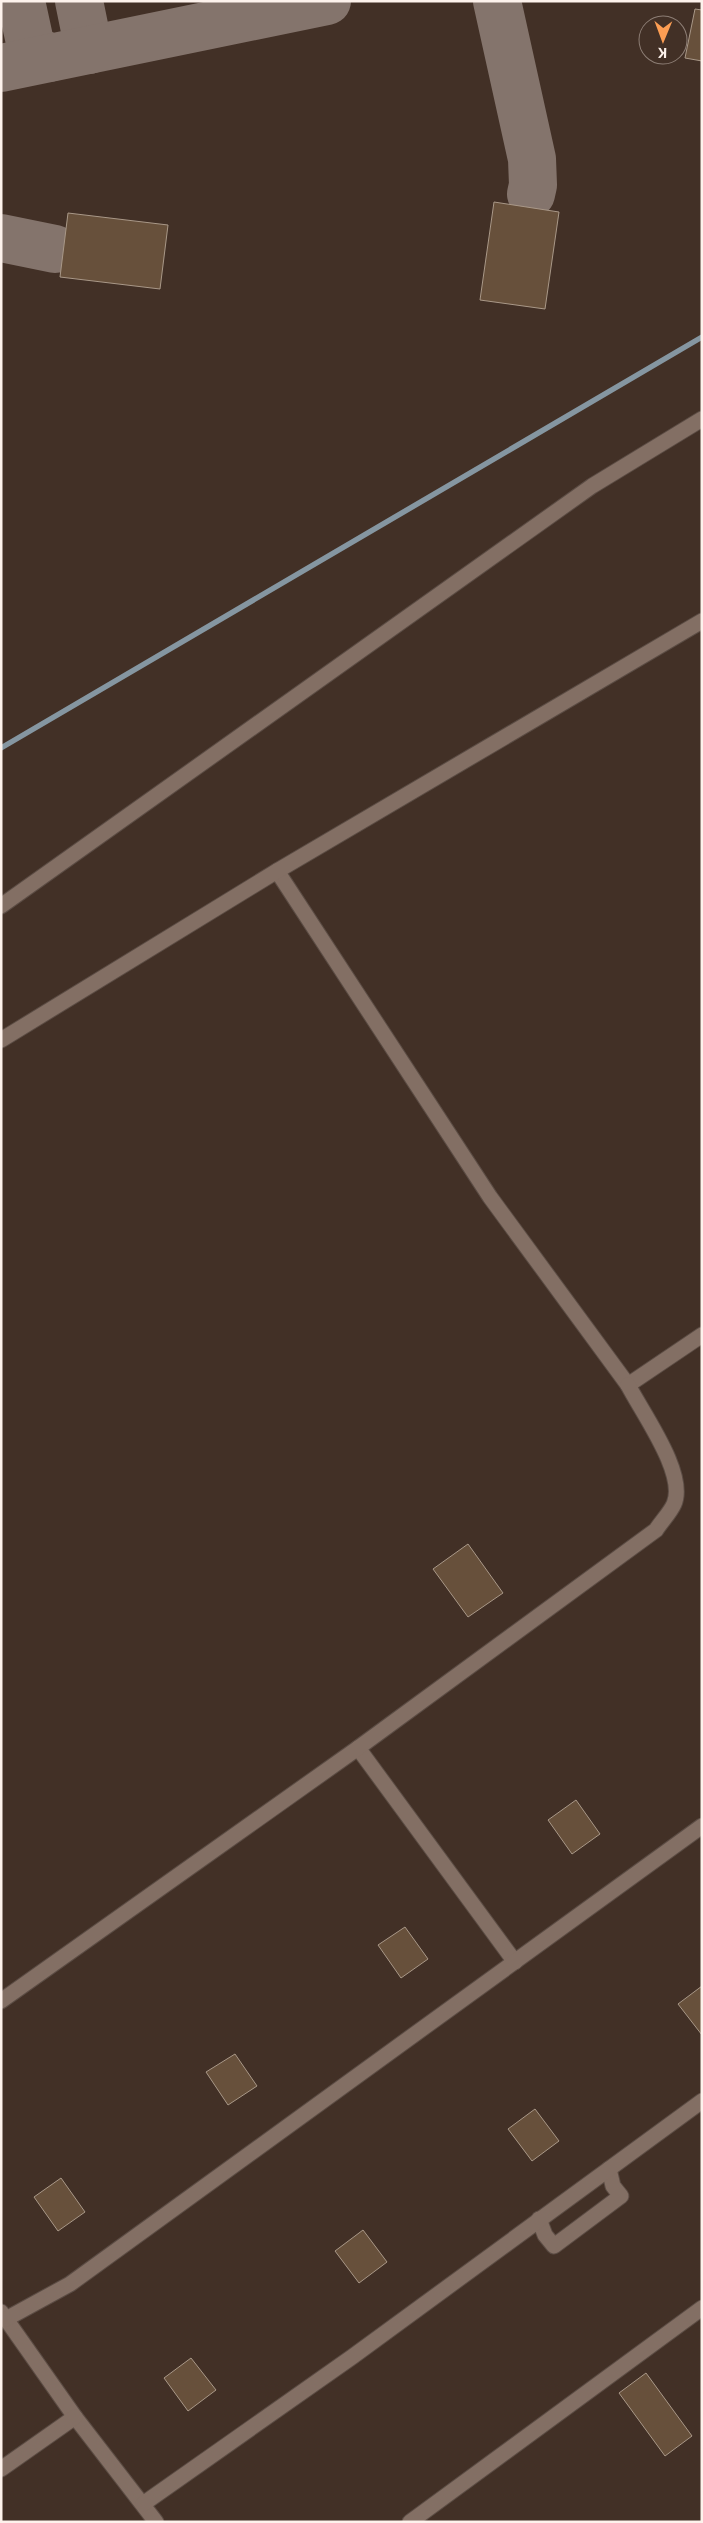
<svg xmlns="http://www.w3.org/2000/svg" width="703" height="2523" viewBox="0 0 703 2523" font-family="'Noto Sans',sans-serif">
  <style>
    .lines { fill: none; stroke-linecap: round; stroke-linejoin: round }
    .stream { stroke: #8596a1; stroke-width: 5.5 }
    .taxiway { stroke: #84746c; stroke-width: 48 }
    .building { fill: #67503b; stroke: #a99888 }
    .minor-casing { stroke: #5b4c44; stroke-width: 17 }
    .minor { stroke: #836f64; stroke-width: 15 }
  </style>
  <rect width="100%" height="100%" fill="#423026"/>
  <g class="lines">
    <!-- stream -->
    <polyline class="stream" points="1,748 702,337"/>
    <!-- taxiway -->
    <g class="taxiway">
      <polyline points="21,1 31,47 49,58"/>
      <polyline points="79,1 89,50"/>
      <polyline points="497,1 532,159 533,185 531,194"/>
      <polyline points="1,68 327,1"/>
      <polyline points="1,238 55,249"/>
    </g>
  </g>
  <!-- building -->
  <g class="building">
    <polygon points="695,9 702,10 702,61 685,58"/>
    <polygon points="494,202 559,212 545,309 480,300"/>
    <polygon points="68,213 168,225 160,289 60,277"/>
    <polygon points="468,1544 503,1593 468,1617 433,1569"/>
    <polygon points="576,1800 600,1834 572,1854 548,1820"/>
    <polygon points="405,1927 428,1959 401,1978 378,1945"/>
    <polygon points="702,1986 702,2035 678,2004"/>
    <polygon points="235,2054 257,2086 228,2105 206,2072"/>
    <polygon points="535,2109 559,2141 532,2161 508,2129"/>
    <polygon points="61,2178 85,2212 58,2231 34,2197"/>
    <polygon points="363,2230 387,2262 359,2283 335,2251"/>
    <polygon points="191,2358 216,2390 188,2411 164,2378"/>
    <polygon points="646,2373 692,2436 665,2456 619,2393"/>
  </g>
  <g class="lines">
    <!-- minor casing -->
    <g class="minor-casing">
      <g id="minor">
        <polyline points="277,871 490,1197 628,1385 702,1335"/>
        <polyline points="1,906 592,486 702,419"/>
        <polyline points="1,1040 277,871 702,621"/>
        <polyline points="358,1748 515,1962"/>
        <path d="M1,2001L358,1748L656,1530C661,1522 670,1513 674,1504C687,1474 643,1414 628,1385"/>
        <polyline points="539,2219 545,2235 554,2246 621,2196 613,2186 609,2169"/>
        <polyline points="1,2312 75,2417 156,2522"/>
        <polyline points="6,2319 70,2284 702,1826"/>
        <polyline points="1,2469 75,2417"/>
        <polyline points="143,2504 352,2357 702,2101"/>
        <polyline points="410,2522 702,2308"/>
      </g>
    </g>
    <!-- minor -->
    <use href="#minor" class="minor"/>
  </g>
  <!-- border -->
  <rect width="703" height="2523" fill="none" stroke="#fdf2ec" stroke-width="5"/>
  <!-- north arrow -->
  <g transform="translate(663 40) rotate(181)"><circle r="24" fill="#423026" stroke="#8d7e75"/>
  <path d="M0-4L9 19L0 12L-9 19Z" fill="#fc9d53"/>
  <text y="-8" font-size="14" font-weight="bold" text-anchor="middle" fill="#fdf2ec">K</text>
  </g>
</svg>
